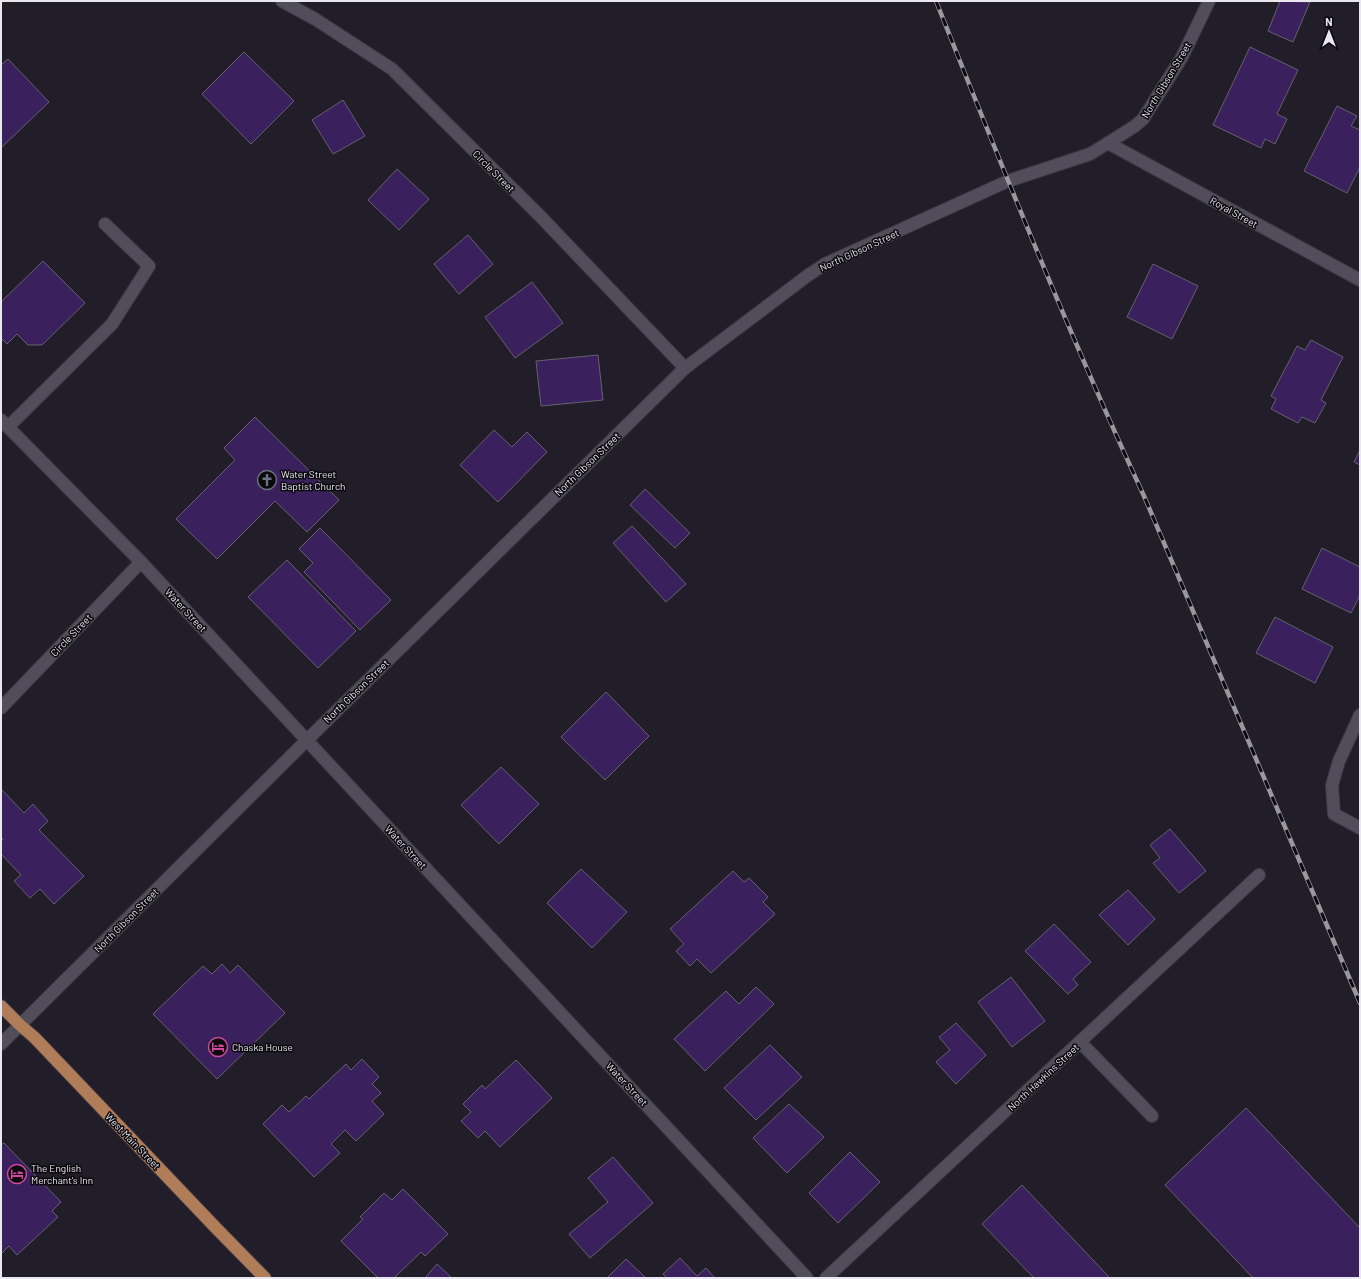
<svg xmlns="http://www.w3.org/2000/svg" width="1361" height="1279" viewBox="0 0 1361 1279" font-family="Barlow,sans-serif">
  <style>
    .building { fill: #3a215d; stroke: #65616e }
    .lines { fill: none; stroke-linecap: round; stroke-linejoin: round }
    .minor-casing { stroke: #3c3942; stroke-width: 14 }
    .major-casing { stroke: #3c3942; stroke-width: 14 }
    .minor { stroke: #514d5a; stroke-width: 12 }
    .major { stroke: #b07d58; stroke-width: 12 }
    .rail-casing { stroke: #9997a0; stroke-width: 4.5 }
    .rail { stroke: #0a090e; stroke-width: 3; stroke-dasharray: 9; stroke-linecap: butt }
    .labels { text-anchor: middle; dominant-baseline: central; stroke-width: 3; stroke-linejoin: round; paint-order: stroke }
    .street-label { font-size: 10px; fill: #e9e7ef; stroke: #0a090e }
    .poi-label { font-size: 10px; fill: #e9e7ef; stroke: #0a090e; text-anchor: start }
  </style>
  <rect width="100%" height="100%" fill="#211e29"/>
  <!-- building -->
  <g class="building">
    <polygon points="1280,1 1310,2 1293,42 1268,31"/>
    <polygon points="1250,47 1298,70 1277,114 1287,119 1275,144 1265,139 1261,148 1213,125"/>
    <polygon points="244,52 294,101 251,144 202,94"/>
    <polygon points="8,59 49,102 1,148 1,65"/>
    <polygon points="343,100 365,136 333,154 312,120"/>
    <polygon points="1337,106 1357,116 1351,126 1360,130 1360,167 1347,193 1304,171"/>
    <polygon points="397,169 429,199 399,230 368,200"/>
    <polygon points="468,235 493,264 459,294 434,264"/>
    <polygon points="43,261 85,303 42,345 28,345 17,334 7,344 1,338 1,302"/>
    <polygon points="1153,264 1198,286 1172,339 1127,317"/>
    <polygon points="532,282 563,323 515,358 485,317"/>
    <polygon points="1311,340 1343,357 1321,400 1326,403 1315,423 1302,417 1298,423 1271,409 1276,399 1271,396 1297,346 1305,350"/>
    <polygon points="598,355 603,400 541,406 536,361"/>
    <polygon points="255,417 339,500 307,532 275,501 217,559 176,519 235,460 224,448"/>
    <polygon points="494,430 512,447 527,432 547,452 498,502 460,465"/>
    <polygon points="1360,450 1360,465 1354,462"/>
    <polygon points="645,489 690,533 675,548 630,505"/>
    <polygon points="632,526 686,584 666,602 613,543"/>
    <polygon points="320,528 391,600 360,630 304,572 313,563 299,549"/>
    <polygon points="1322,548 1360,567 1360,595 1351,613 1302,589"/>
    <polygon points="287,560 356,631 318,668 248,597"/>
    <polygon points="1275,617 1333,647 1315,683 1256,653"/>
    <polygon points="606,692 649,736 605,780 561,737"/>
    <polygon points="501,767 539,804 499,844 461,805"/>
    <polygon points="1,789 24,813 33,804 48,821 39,830 84,876 54,904 40,889 30,898 14,881 21,875 1,854 1,841 3,839 1,838"/>
    <polygon points="1170,829 1206,871 1179,893 1153,863 1160,858 1150,845"/>
    <polygon points="581,869 627,912 592,948 547,903"/>
    <polygon points="733,871 744,882 749,878 768,897 763,902 775,914 711,973 697,959 690,966 676,951 684,944 670,929"/>
    <polygon points="1128,890 1155,919 1128,945 1099,915"/>
    <polygon points="1054,924 1091,962 1073,979 1078,985 1068,994 1025,951"/>
    <polygon points="222,964 230,973 238,965 285,1013 217,1079 153,1014 203,966 212,974"/>
    <polygon points="1011,977 1045,1021 1012,1047 978,1002"/>
    <polygon points="756,987 774,1004 705,1071 674,1039 726,991 739,1004"/>
    <polygon points="956,1023 986,1055 956,1084 936,1062 950,1050 939,1037"/>
    <polygon points="770,1045 802,1077 756,1120 724,1088"/>
    <polygon points="362,1059 379,1077 372,1084 381,1093 372,1101 384,1114 356,1141 345,1130 331,1144 340,1153 314,1177 263,1124 282,1105 289,1112 306,1096 309,1099 346,1064 351,1070"/>
    <polygon points="516,1060 552,1098 500,1147 485,1131 478,1138 461,1121 471,1112 463,1104 482,1085 485,1089"/>
    <polygon points="789,1104 824,1137 787,1173 753,1138"/>
    <polygon points="1246,1108 1360,1228 1360,1278 1253,1278 1165,1185"/>
    <polygon points="4,1143 61,1202 52,1211 58,1217 17,1255 9,1246 1,1254 1,1145"/>
    <polygon points="850,1152 880,1182 838,1223 809,1193"/>
    <polygon points="613,1157 653,1203 590,1258 569,1234 608,1202 588,1178"/>
    <polygon points="1022,1185 1110,1278 1034,1278 982,1224"/>
    <polygon points="403,1189 448,1234 425,1256 421,1252 394,1278 378,1278 341,1241 363,1219 360,1217 384,1193 392,1200"/>
    <polygon points="680,1258 697,1276 706,1268 715,1278 667,1278 663,1274"/>
    <polygon points="626,1259 646,1278 607,1278"/>
    <polygon points="437,1264 452,1278 425,1278"/>
  </g>
  <g class="lines">
    <!-- minor casing -->
    <g class="minor-casing">
      <g id="minor">
        <polyline points="282,1 315,19 392,69 541,217 685,368"/>
        <polyline points="1108,143 1360,280"/>
        <polyline points="1,420 141,562 807,1278"/>
        <polyline points="8,427 112,324 149,266 105,224"/>
        <polyline points="1,708 141,562"/>
        <polyline points="1360,715 1339,761 1332,785 1334,814 1360,828"/>
        <polyline points="1080,1042 1152,1116"/>
        <polyline points="1,1044 307,740 685,368 807,276 825,264 1008,181 1090,154 1108,143 1135,126 1143,119 1182,57 1209,1"/>
        <polyline points="826,1278 1259,875"/>
      </g>
    </g>
    <!-- major casing -->
    <g class="major-casing">
      <polyline id="major" points="1,1006 20,1025 35,1038 216,1228 265,1278"/>
    </g>
    <!-- minor -->
    <use href="#minor" class="minor"/>
    <!-- major -->
    <use href="#major" class="major"/>
    <!-- rail casing -->
    <g class="rail-casing">
      <path id="rail" d="M936,1C1002,167 1069,334 1144,496L1360,1003"/>
    </g>
    <!-- rail -->
    <use href="#rail" class="rail"/>
  </g>
  <!-- icons -->
  <defs>
    <g id="church-ring" transform="scale(1)"><circle r="9.5" fill="#0a090e" stroke="#6b7280" stroke-width="1.5"/><path d="M-1.2-6h2.4v3.5h3.3v2.4h-3.3V6h-2.4V-.1h-3.3v-2.4h3.3Z" fill="#6b7280"/></g>
    <g id="hotel-ring" transform="scale(1)"><circle r="9.5" fill="#0a090e" stroke="#d1479c" stroke-width="1.5"/><path d="M-6-4.5h1.5V1H6V5H4.5V3h-9V5H-6ZM-4 0a1.8 1.8 0 1 1 3.6 0ZM.5 0V-2.5h3Q6-2.5 6 0Z" fill="#d1479c"/></g>
  </defs>
  <g fill-rule="evenodd">
    <use href="#church-ring" x="267" y="480"/>
    <use href="#hotel-ring" x="218" y="1047"/>
    <use href="#hotel-ring" x="17" y="1174"/>
  </g>
  <g class="labels">
    <!-- street labels -->
    <g class="street-label">
      <text transform="translate(1166 80) rotate(-59)">North Gibson Street</text>
      <text transform="translate(494 171) rotate(45)">Circle Street</text>
      <text transform="translate(1234 212) rotate(29)">Royal Street</text>
      <text transform="translate(859 250) rotate(-25)">North Gibson Street</text>
      <text transform="translate(587 464) rotate(-44)">North Gibson Street</text>
      <text transform="translate(186 610) rotate(47)">Water Street</text>
      <text transform="translate(71 635) rotate(-46)">Circle Street</text>
      <text transform="translate(356 691) rotate(-44)">North Gibson Street</text>
      <text transform="translate(406 847) rotate(47)">Water Street</text>
      <text transform="translate(126 920) rotate(-45)">North Gibson Street</text>
      <text transform="translate(1043 1077) rotate(-43)">North Hawkins Street</text>
      <text transform="translate(627 1084) rotate(47)">Water Street</text>
      <text transform="translate(133 1141) rotate(46)">West Main Street</text>
    </g>
    <!-- poi labels -->
    <g class="poi-label">
      <text x="281" y="474">Water Street<tspan x="281" dy="12">Baptist Church</tspan></text>
      <text x="232" y="1047">Chaska House</text>
      <text x="31" y="1168">The English<tspan x="31" dy="12">Merchant's Inn</tspan></text>
    </g>
  </g>
  <!-- border -->
  <rect width="1361" height="1279" fill="none" stroke="#e9e7ef" stroke-width="4"/>
  <!-- north arrow -->
  <g transform="translate(1329 32)" stroke="#0a090e" stroke-width="3" paint-order="stroke">
  <path d="M0-3L7 15L0 10L-7 15Z" fill="#e9e7ef"/>
  <text y="-6" font-size="11" font-weight="bold" text-anchor="middle" fill="#e9e7ef">N</text>
  </g>
</svg>
